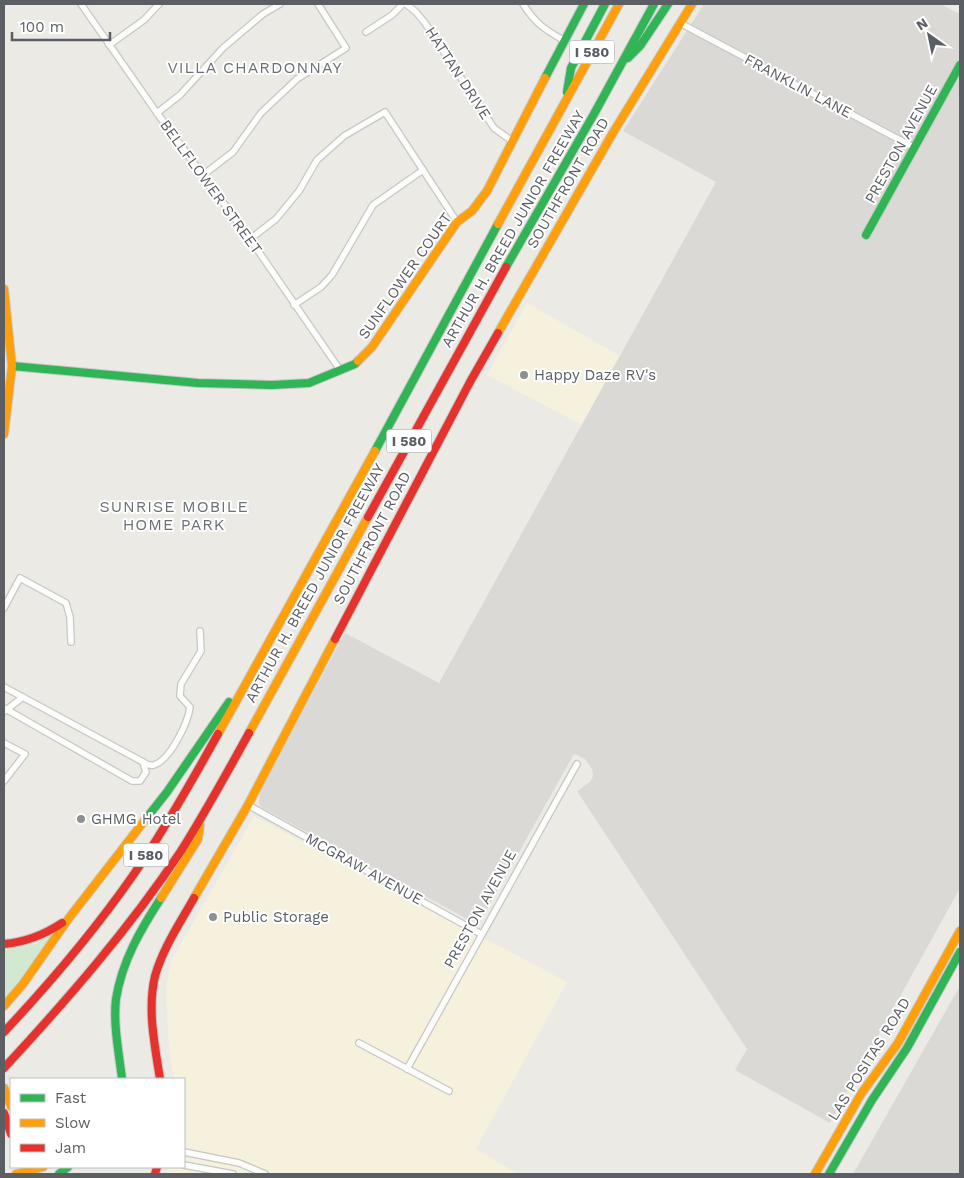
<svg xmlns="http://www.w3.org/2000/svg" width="964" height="1178" viewBox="0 0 964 1178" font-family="'Work Sans',sans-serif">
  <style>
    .commercial { fill: #f5f1dd }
    .industrial { fill: #dbd9d5 }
    .green { fill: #d2e8d1 }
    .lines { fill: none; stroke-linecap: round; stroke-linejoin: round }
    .street-casing { stroke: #c7c7c6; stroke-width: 8 }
    .fast-casing { stroke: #c8c8c7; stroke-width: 10 }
    .slow-casing { stroke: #c8c8c7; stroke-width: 10 }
    .jam-casing { stroke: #c8c8c7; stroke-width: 10 }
    .street { stroke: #fcfcfb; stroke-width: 5.5 }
    .fast { stroke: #30b455; stroke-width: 8 }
    .slow { stroke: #ff9f0a; stroke-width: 8 }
    .jam { stroke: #e5322d; stroke-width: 8 }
    .poi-dot { fill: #8d8f90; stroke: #fff; stroke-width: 2 }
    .labels { text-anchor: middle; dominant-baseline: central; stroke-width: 4; stroke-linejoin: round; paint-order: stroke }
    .shield { fill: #fff; stroke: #8c8e92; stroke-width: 1 }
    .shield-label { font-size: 14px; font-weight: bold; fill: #5b5e63 }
    .street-label { font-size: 15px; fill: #5b5e63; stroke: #fff }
    .poi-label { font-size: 15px; fill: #5b5e63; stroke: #fff; text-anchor: start }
    .neighbourhood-label { font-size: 16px; letter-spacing: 1px; fill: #6b7075; stroke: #fff }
  </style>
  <rect width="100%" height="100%" fill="#ebeae5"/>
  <!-- commercial -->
  <g class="commercial">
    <polygon points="527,303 620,356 582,425 487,375"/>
    <polygon points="254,816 567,982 476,1149 518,1174 167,1174 168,1167 184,1167 184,1079 173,1079 168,1035 166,988 171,961"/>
  </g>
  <!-- industrial -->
  <g class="industrial">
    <polygon points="704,4 940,4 960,14 960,888 830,1123 735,1070 747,1049 577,791 590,782 593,776 592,769 585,759 574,754 482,918 477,921 469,920 261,807 259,803 260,791 345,633 439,683 716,182 623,131"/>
    <polygon points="960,986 960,1174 853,1174"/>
  </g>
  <!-- green -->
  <polygon class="green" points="62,925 23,976 4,998 4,949 36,944"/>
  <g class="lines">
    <!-- street casing -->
    <g class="street-casing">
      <g id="street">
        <polyline points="81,4 157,113 250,239 340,370"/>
        <polyline points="406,4 416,12 425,23 494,128 512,141"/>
        <path d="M523,4C535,23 545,30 565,41"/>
        <polyline points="680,23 915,148"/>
        <polyline points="366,32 392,15 403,4"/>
        <polyline points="109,45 144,20 159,4"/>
        <polyline points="157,113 180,95 223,48 263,14 280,4"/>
        <polyline points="203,175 233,152 261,113 297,79 346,48 318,4"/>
        <polyline points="250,239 276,219 299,191 317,160 344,136 385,112 457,222"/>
        <polyline points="294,305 321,287 332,275 373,205 423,170"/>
        <polyline points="4,608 20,578 66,603 70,617 71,642"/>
        <polyline points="4,687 143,762 146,772 140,781 132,781 4,708"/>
        <polyline points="5,711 23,697"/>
        <polyline points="4,743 25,754 4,781"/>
        <path d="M143,762C146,764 149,766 154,765C170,760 188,723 190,707L180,696L181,684L201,651L200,631"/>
        <polyline points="248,805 481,934"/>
        <polyline points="359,1043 449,1091"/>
        <polyline points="407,1069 577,764"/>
        <polyline points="184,1152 239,1163 265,1174"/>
        <polyline points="184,1165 233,1174"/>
      </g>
    </g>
    <!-- fast casing -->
    <g class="fast-casing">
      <g id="fast">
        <polyline points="628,58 640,46 668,4"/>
        <polyline points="545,78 584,4"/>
        <polyline points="567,92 571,68 605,4"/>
        <polyline points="866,235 960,65"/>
        <polyline points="506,267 594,114 654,4"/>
        <polyline points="12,366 198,383 272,385 309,383 355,364 358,361"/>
        <polyline points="375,451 498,224"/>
        <polyline points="145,820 167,792 229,702"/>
        <path d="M122,1079C119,1053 113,1024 116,999C122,961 141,929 161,898"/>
        <polyline points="59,1174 68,1167"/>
        <polyline points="829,1174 872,1100 907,1048 960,952"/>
      </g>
    </g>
    <!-- slow casing -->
    <g class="slow-casing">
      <g id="slow">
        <polyline points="498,224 619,4"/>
        <polyline points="4,289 12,366 4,434"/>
        <polyline points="498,333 614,131 692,4"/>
        <polyline points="358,361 372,347 457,222 472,211 487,191 545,78"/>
        <polyline points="249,733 368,517"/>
        <polyline points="218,734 375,451"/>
        <polyline points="161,898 198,839 200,825"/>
        <polyline points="194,898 248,805 335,639"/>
        <polyline points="4,1006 23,984 69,918 145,820"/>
        <polyline points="4,1088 11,1106"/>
        <polyline points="16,1174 43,1167"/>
        <polyline points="815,1174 861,1094 898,1043 960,931"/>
      </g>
    </g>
    <!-- jam casing -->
    <g class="jam-casing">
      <g id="jam">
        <polyline points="368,517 506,267"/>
        <polyline points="335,639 470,382 498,333"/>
        <path d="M4,944C26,942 44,935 62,923"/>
        <path d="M4,1032C51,982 95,930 134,874C165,829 192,781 218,734"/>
        <path d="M4,1068C67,1000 129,929 181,851C205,813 227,773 249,733"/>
        <path d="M160,1079C155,1046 147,1010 155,976C163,948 180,923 194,898"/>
        <polyline points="4,1113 11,1134"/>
        <polyline points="155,1174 157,1167"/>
      </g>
    </g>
    <!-- street -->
    <use href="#street" class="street"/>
    <!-- fast -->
    <use href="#fast" class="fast"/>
    <!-- slow -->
    <use href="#slow" class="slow"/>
    <!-- jam -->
    <use href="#jam" class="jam"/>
  </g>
  <!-- markers -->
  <g class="poi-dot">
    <circle cx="524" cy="375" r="5"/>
    <circle cx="81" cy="819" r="5"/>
    <circle cx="213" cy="917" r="5"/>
  </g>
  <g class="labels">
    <!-- shield labels -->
    <g class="shield">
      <rect x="569.5" y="40.5" width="45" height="23" rx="4"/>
      <rect x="386.5" y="429.5" width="45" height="23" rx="4"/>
      <rect x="123.5" y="843.5" width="45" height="23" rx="4"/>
    </g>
    <g class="shield-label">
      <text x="592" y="52">I 580</text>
      <text x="409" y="441">I 580</text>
      <text x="146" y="855">I 580</text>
    </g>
    <!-- street labels -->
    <g class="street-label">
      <text transform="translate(458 73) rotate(57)">HATTAN DRIVE</text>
      <text transform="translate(798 86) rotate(28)">FRANKLIN LANE</text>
      <text transform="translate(901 144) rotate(-61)">PRESTON AVENUE</text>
      <text transform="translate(568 183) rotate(-60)">SOUTHFRONT ROAD</text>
      <text transform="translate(211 187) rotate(54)">BELLFLOWER STREET</text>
      <text transform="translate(513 229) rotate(-60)">ARTHUR H. BREED JUNIOR FREEWAY</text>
      <text transform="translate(405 276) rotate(-55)">SUNFLOWER COURT</text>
      <text transform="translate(372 538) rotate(-62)">SOUTHFRONT ROAD</text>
      <text transform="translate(315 583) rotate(-61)">ARTHUR H. BREED JUNIOR FREEWAY</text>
      <text transform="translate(364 869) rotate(29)">MCGRAW AVENUE</text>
      <text transform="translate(480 909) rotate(-61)">PRESTON AVENUE</text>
      <text transform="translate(869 1059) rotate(-58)">LAS POSITAS ROAD</text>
    </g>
    <!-- poi labels -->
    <g class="poi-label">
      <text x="534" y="375">Happy Daze RV's</text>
      <text x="91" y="819">GHMG Hotel</text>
      <text x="223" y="917">Public Storage</text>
    </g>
    <!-- neighbourhood labels -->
    <g class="neighbourhood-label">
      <text x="255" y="67">VILLA CHARDONNAY</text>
      <text x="174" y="506">SUNRISE MOBILE<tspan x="174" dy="18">HOME PARK</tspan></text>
    </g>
  </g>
  <!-- border -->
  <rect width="964" height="1178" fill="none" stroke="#5b5e63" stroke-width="10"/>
  <!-- legend -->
  <rect x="10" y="1078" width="175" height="90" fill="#ffffff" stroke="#bdbfc1"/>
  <rect x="20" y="1094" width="25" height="8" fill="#30b455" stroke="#bdbfc1"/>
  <text x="55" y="1103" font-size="15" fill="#5b5e63">Fast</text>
  <rect x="20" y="1119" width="25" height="8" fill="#ff9f0a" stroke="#bdbfc1"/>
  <text x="55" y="1128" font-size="15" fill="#5b5e63">Slow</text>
  <rect x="20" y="1144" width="25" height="8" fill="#e5322d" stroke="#bdbfc1"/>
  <text x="55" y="1153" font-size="15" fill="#5b5e63">Jam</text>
  <!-- north arrow -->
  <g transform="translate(929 35) rotate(327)" stroke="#ffffff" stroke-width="4" paint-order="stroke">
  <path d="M0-4L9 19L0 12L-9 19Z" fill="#5b5e63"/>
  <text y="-8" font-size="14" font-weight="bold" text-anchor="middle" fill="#5b5e63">N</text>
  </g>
  <!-- scale -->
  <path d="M12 32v8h98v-8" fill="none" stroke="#5b5e63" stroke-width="2.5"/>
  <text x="20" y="32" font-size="15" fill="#5b5e63" stroke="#ffffff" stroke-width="4" paint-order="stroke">100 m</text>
</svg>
